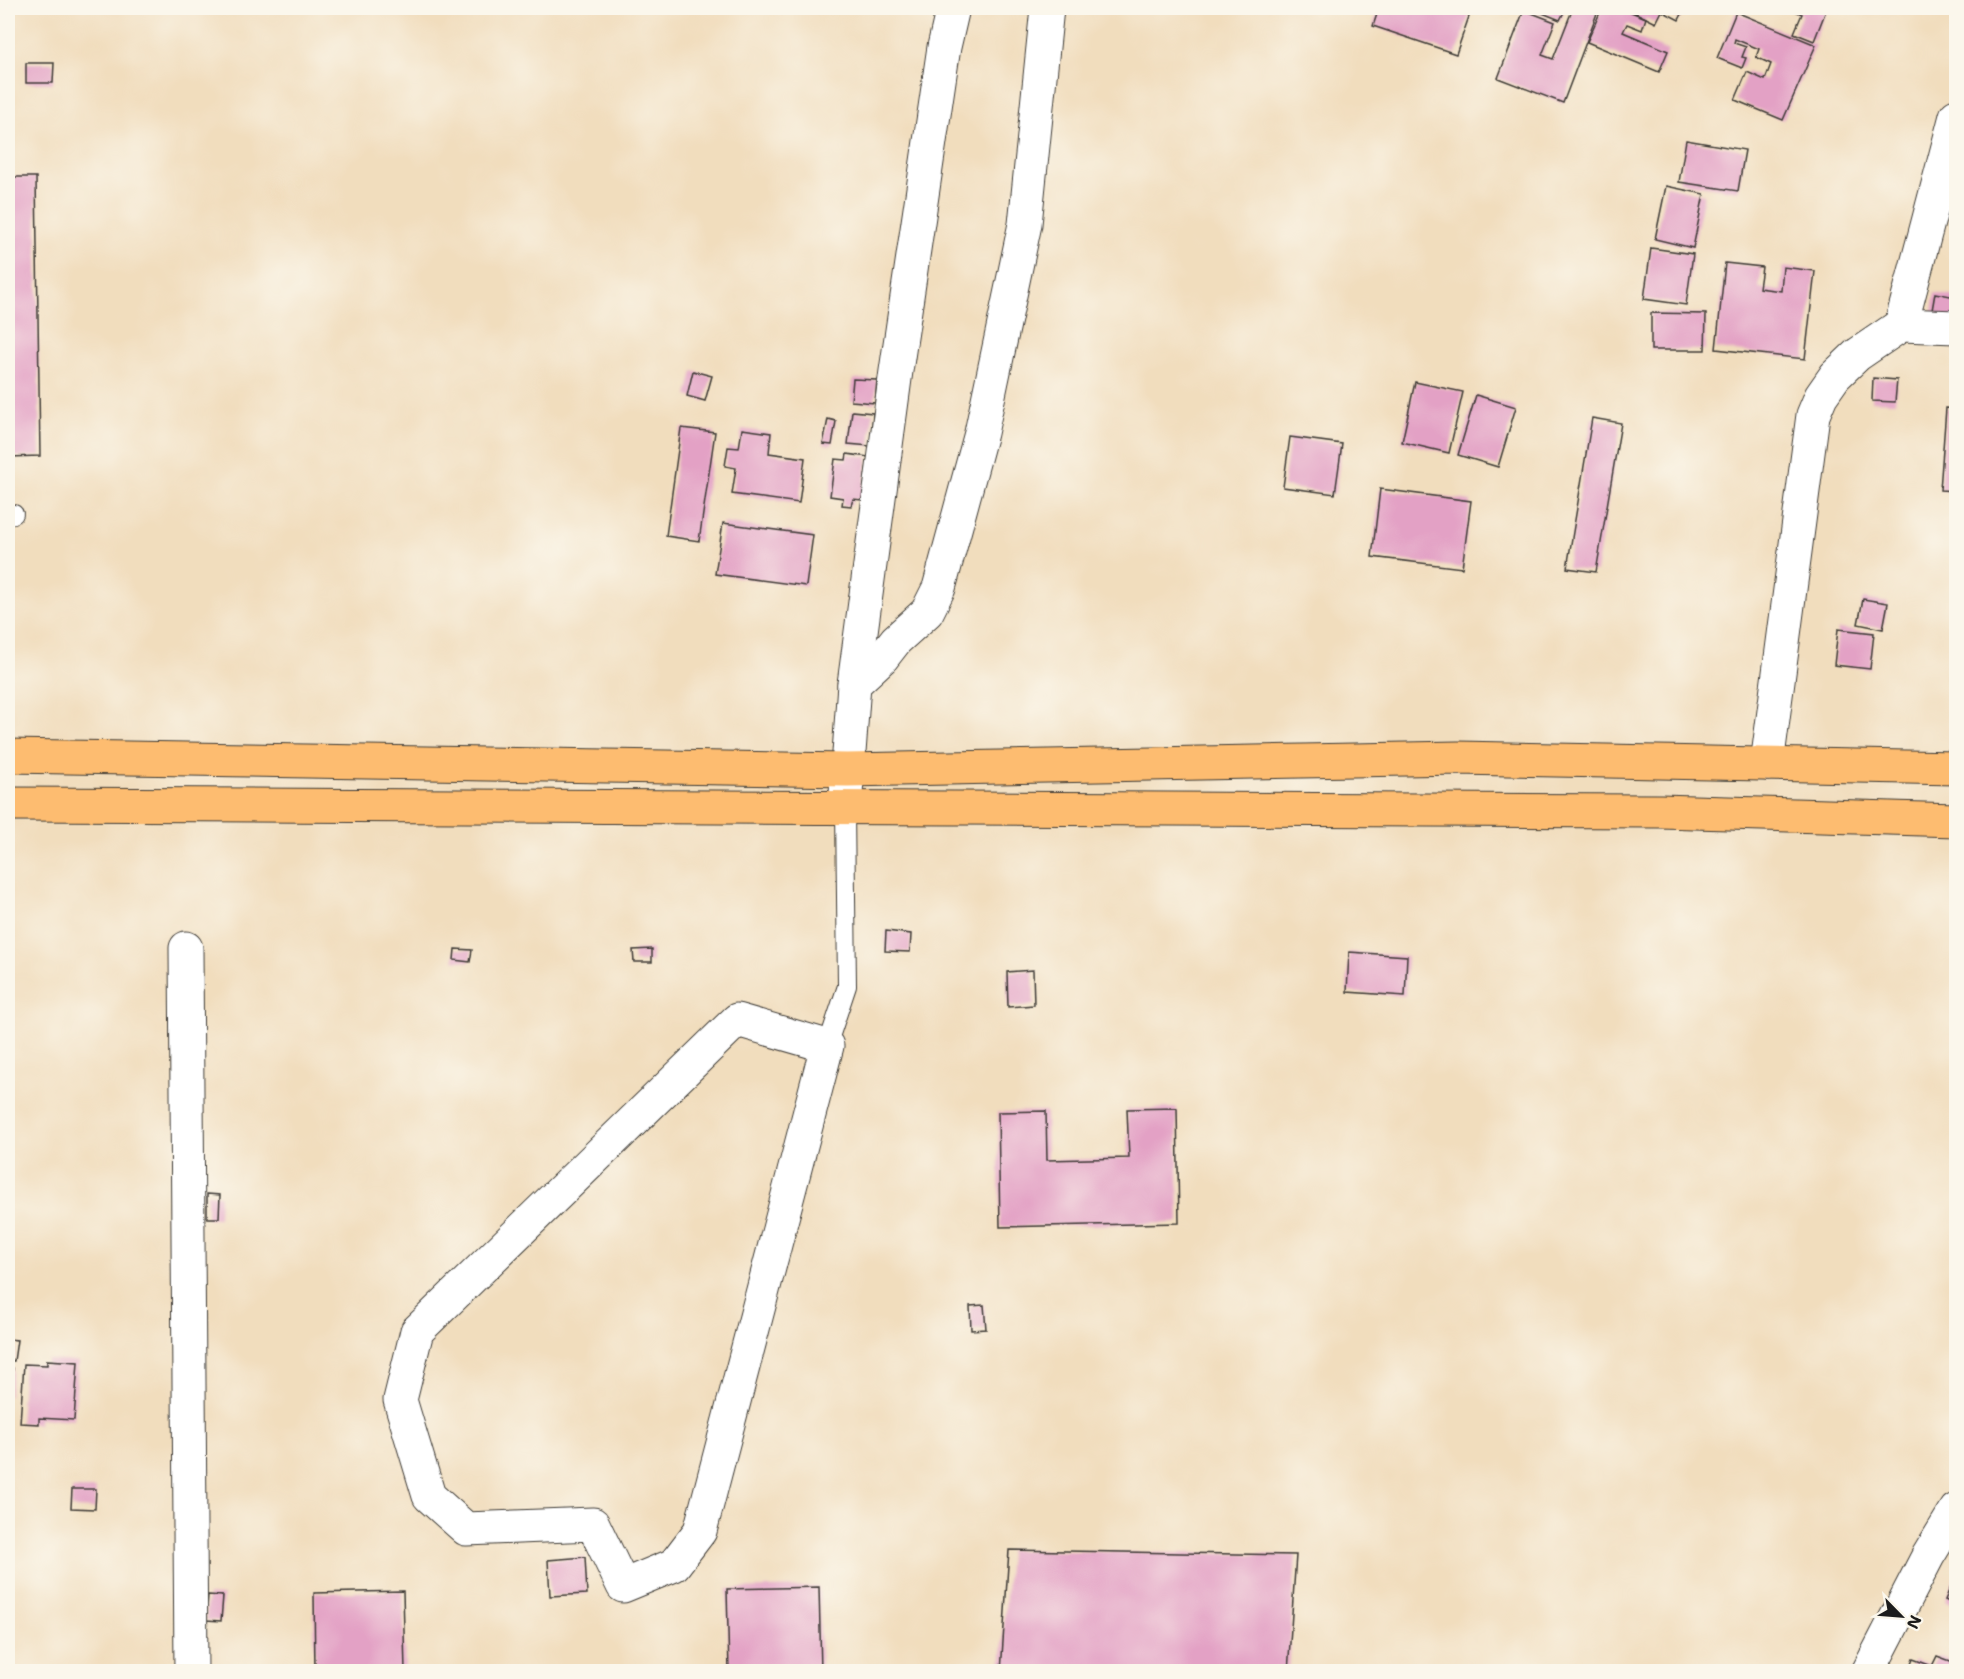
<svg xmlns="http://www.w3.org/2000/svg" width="1964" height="1679" viewBox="0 0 1964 1679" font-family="'Shantell Sans',sans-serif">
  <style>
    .building { fill: #e3a1c5 }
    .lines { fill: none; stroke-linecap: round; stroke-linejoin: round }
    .service-casing { stroke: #3c3934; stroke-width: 20 }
    .minor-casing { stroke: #3c3934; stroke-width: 35 }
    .trunk-casing { stroke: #3c3934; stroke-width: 35 }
    .service { stroke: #fff; stroke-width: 18 }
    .minor { stroke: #fff; stroke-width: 33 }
    .trunk { stroke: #fdbc6f; stroke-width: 33 }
  </style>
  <rect width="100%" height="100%" fill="#fbf7ec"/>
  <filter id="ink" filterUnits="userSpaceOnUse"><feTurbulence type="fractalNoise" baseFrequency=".0167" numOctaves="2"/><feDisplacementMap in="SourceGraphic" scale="12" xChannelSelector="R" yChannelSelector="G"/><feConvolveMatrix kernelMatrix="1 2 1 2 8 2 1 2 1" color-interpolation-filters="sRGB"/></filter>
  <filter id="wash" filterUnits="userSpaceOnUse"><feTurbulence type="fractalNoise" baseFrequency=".008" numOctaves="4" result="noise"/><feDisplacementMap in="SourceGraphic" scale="24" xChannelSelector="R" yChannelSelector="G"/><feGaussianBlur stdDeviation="1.35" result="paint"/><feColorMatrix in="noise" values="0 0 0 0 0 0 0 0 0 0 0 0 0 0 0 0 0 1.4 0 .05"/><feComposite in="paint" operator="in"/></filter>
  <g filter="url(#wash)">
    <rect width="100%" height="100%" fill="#f1ddbd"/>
    <g id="blocks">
      <!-- building -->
      <g class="building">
        <polygon points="1379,8 1472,8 1456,54 1373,26"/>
        <polygon points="1530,8 1566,8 1560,20"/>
        <polygon points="1573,8 1599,8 1563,103 1498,78 1524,10 1555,22 1542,55 1553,59"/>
        <polygon points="1602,8 1621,8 1646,18 1642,30 1627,24 1623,32 1668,51 1659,72 1587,42"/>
        <polygon points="1626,8 1685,8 1679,20 1662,11 1656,23"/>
        <polygon points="1797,8 1827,8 1814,41 1794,33 1802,14 1795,11"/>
        <polygon points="1736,12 1816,45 1783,120 1735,100 1747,72 1765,80 1771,64 1756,57 1759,49 1735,39 1734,43 1746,47 1742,57 1746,58 1742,68 1717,58"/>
        <polygon points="26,63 54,63 53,83 26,83"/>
        <polygon points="1686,140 1745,150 1738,191 1679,182"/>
        <polygon points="8,177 36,177 40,456 8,457"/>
        <polygon points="1666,186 1704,194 1693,248 1655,239"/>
        <polygon points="1651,248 1693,254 1686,305 1644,299"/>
        <polygon points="1725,263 1762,267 1759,288 1781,291 1783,267 1815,271 1805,359 1716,349"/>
        <polygon points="1935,293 1956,297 1956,320 1931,316"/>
        <polygon points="1651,313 1706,314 1705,350 1651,350"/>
        <polygon points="693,371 712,376 705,401 687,396"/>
        <polygon points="1873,378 1897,380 1895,402 1872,401"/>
        <polygon points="853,379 877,380 875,403 851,401"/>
        <polygon points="1415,382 1463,392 1449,453 1402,442"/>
        <polygon points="1476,395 1516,407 1498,467 1458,455"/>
        <polygon points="1946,408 1956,409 1956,491 1940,490"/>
        <polygon points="852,411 873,413 870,446 848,444"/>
        <polygon points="1592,418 1621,423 1596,572 1567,568"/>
        <polygon points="828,419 836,421 832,445 823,444"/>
        <polygon points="681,428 715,432 699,541 666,536"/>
        <polygon points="742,429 771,433 769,453 805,458 799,503 732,494 736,468 725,466 728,447 739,448"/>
        <polygon points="1290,437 1342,444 1335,494 1283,487"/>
        <polygon points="847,454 868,457 862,500 853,499 851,506 842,505 843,498 830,496 835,459 846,460"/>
        <polygon points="1380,489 1471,501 1462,568 1372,557"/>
        <polygon points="723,523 813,535 806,586 715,574"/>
        <polygon points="1863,599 1888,603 1883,629 1858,624"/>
        <polygon points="1838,629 1874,633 1870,669 1834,665"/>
        <polygon points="886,931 911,934 910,952 885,951"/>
        <polygon points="455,949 472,950 470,962 454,960"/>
        <polygon points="652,949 652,962 634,962 633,950"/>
        <polygon points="1349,952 1407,956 1405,996 1347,992"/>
        <polygon points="1033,970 1034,1005 1008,1007 1007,972"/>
        <polygon points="1177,1108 1179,1223 1000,1227 998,1112 1046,1111 1047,1160 1129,1158 1127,1109"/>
        <polygon points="207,1194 220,1195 219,1218 207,1218"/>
        <polygon points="984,1305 986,1329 971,1330 970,1306"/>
        <polygon points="8,1339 17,1340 14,1361 8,1361"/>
        <polygon points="47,1360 78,1362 74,1420 39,1418 39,1424 20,1423 24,1364 47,1365"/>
        <polygon points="8,1367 13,1368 9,1396 8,1396"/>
        <polygon points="72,1489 96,1489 95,1509 71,1508"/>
        <polygon points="1009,1550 1296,1555 1288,1672 1001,1672"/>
        <polygon points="585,1557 587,1594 550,1596 548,1560"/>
        <polygon points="1956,1574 1956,1605 1945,1600"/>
        <polygon points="819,1587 821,1672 729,1672 727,1589"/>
        <polygon points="403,1591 405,1672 315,1672 314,1593"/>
        <polygon points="208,1595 223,1596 221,1621 206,1620"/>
        <polygon points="1937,1656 1956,1663 1956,1672 1908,1672 1913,1659 1932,1666"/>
      </g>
    </g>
  </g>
  <g filter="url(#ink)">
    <use href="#blocks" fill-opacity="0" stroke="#3c3934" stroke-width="1.5"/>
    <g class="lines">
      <!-- service casing -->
      <g class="service-casing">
        <g id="service">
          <polyline points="8,515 14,514"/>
          <polyline points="827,1046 847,986 845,808"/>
        </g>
      </g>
      <!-- minor casing -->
      <g class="minor-casing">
        <g id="minor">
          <polyline points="1901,325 1956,116"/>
          <polyline points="854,684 882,658 896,640 927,612 939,588 981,433 1025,224 1047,8"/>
          <polyline points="1767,764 1813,415 1821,396 1835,376 1857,355 1901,325 1956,327"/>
          <polyline points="845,808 854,684 896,371 944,47 953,8"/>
          <polyline points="186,948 191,1672"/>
          <polygon points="737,1020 827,1046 700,1531 674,1565 623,1586 593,1524 466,1529 429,1496 400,1400 417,1331"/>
          <polyline points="1868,1672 1928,1556 1956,1510"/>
        </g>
      </g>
      <!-- trunk casing -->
      <g class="trunk-casing">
        <g id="trunk">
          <polyline points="8,756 847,770 1458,758 1956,768"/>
          <polyline points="8,804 1660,811 1956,820"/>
        </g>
      </g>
      <!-- service -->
      <use href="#service" class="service"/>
      <!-- minor -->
      <use href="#minor" class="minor"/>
      <!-- trunk -->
      <use href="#trunk" class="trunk"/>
    </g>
  </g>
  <!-- margin -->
  <rect width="1964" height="1679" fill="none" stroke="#fbf7ec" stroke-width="30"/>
  <!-- north arrow -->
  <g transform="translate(1901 1616) rotate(115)" stroke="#fbf7ec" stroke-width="4.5" paint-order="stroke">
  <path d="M0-4.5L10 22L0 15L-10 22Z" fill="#1c1c1c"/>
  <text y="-9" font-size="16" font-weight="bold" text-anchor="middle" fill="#1c1c1c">N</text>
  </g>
</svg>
